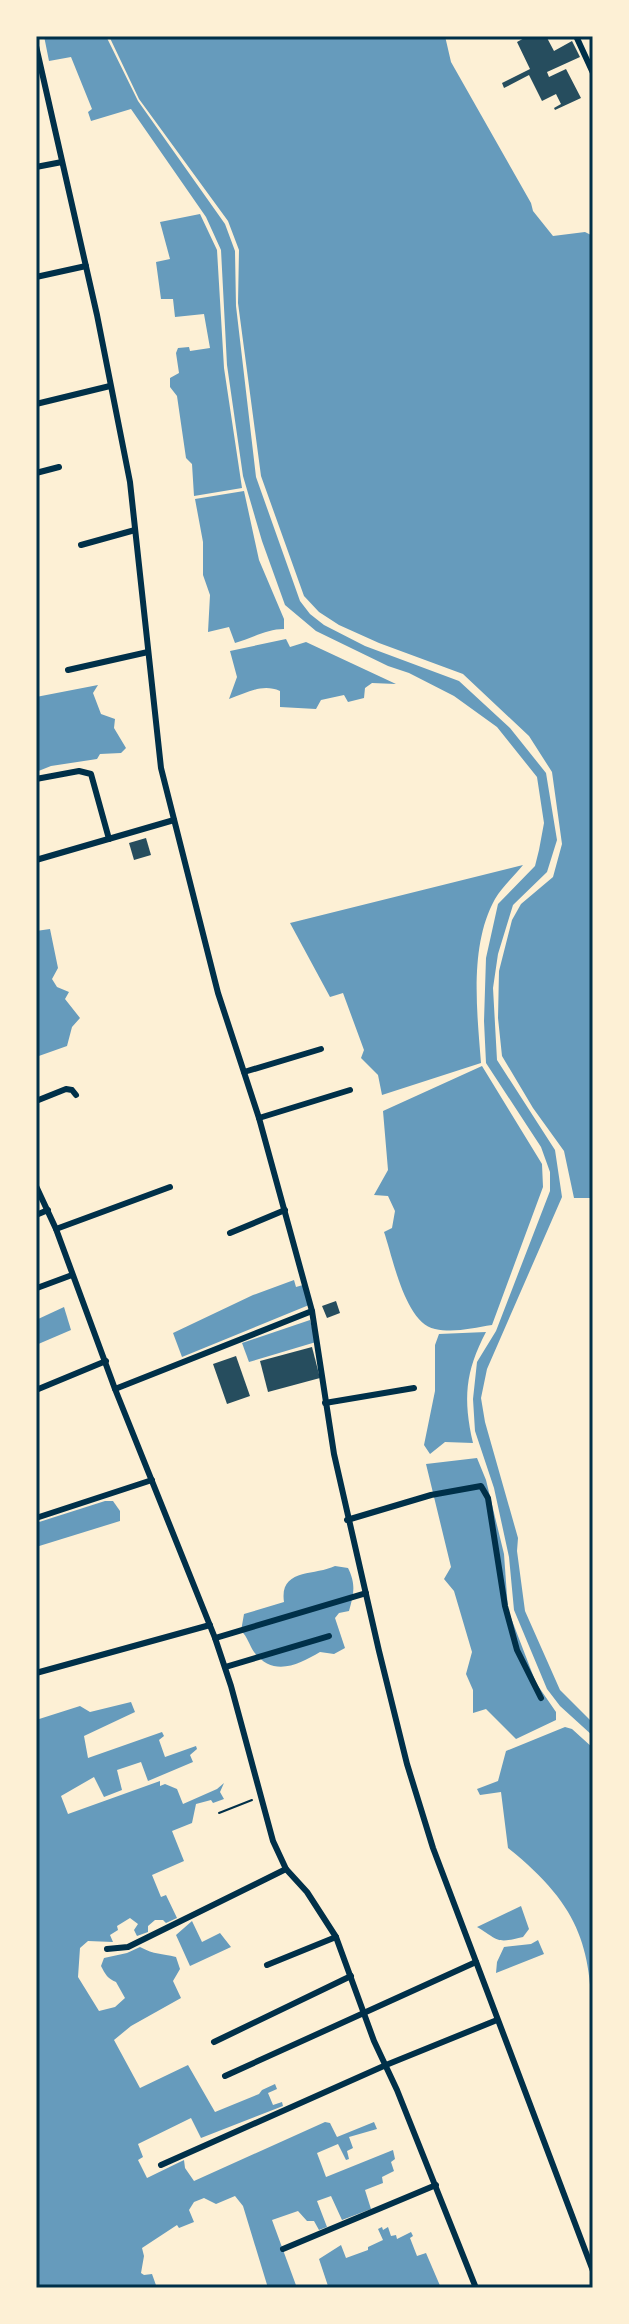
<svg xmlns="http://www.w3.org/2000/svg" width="629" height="2324" viewBox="0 0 629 2324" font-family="Helvetica,sans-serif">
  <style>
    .water { fill: #669bbc }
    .building { fill: #264d5e }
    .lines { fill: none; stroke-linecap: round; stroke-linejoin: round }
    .path { stroke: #003049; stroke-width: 2 }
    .minor { stroke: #003049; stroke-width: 6 }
    .neatline { fill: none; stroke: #003049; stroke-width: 3 }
  </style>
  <rect width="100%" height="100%" fill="#fdf0d5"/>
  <!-- water -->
  <g class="water">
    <polygon points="44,36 106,36 138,101 225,224 235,251 236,306 256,477 300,601 310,614 324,625 365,646 459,681 510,728 546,773 557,840 547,872 513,905 498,954 493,988 497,1060 555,1150 562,1197 487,1369 481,1398 485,1422 518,1538 517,1551 525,1611 560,1690 593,1723 593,1736 560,1706 547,1689 514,1610 509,1557 494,1488 475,1431 473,1399 477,1362 496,1331 550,1191 550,1172 541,1147 486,1063 484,1021 486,958 498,904 535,866 539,850 544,823 537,777 497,727 454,696 409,673 388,666 316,631 285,605 262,541 243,476 227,365 221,250 206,217 131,109 91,121 88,112 92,109 71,57 49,61"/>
    <polygon points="109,36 445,36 451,62 531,203 533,211 553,236 585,232 593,236 593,1198 574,1198 564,1151 533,1108 502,1056 498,1018 499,971 512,920 521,904 553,877 562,844 552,772 529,736 463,674 379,643 339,625 319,612 304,596 261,476 238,303 239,250 228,221 139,99"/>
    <polygon points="200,214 217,250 224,368 242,488 194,496 192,464 186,458 177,396 170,387 170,378 179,373 176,353 178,348 189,347 190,351 210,348 204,314 175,317 173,299 161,299 156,262 170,259 160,222"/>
    <path d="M244,491L259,560L284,619V629C267,629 252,638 235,643L229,627L208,632L210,595L203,575V542L195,499Z"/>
    <path d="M286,639L290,647L306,642L396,684L372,683L365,688L364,698L348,702L344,695L321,700L316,709L280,707V691C262,683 247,693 229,699L237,677L230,651Z"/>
    <polygon points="98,685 93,693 101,714 115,719 114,728 126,748 121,753 100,754 97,759 51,766 36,772 36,697"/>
    <path d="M523,865C514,876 502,887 495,899C469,946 477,1011 481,1063L382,1095L378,1075L361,1058L364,1050L343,993L330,997L290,923Z"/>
    <polygon points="50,929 58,968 52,979 57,987 69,992 65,999 80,1018 72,1027 67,1046 36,1057 36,931"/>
    <path d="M482,1066L542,1164L543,1187L492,1325C473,1328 454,1333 435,1329C405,1323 393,1258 384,1232L392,1228L395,1211L388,1196L374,1195L388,1170L383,1111Z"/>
    <polygon points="294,1280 296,1287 303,1285 309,1305 182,1357 173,1333 253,1295"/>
    <polygon points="64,1307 71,1330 36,1345 36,1320"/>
    <polygon points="310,1320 316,1342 249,1362 242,1343"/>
    <path d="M486,1332C465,1372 463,1399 473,1443L445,1442L430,1454L424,1445L435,1391V1345L439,1334Z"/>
    <polygon points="477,1458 486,1480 504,1554 508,1610 536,1683 556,1712 556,1720 516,1739 486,1709 473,1713 473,1690 466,1674 472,1652 454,1591 444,1579 451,1567 426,1464"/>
    <polygon points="105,1501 113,1501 120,1511 120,1521 36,1547 36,1523"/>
    <path d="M335,1566L348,1568C356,1584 354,1594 349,1611L339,1613L335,1618L345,1648L334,1654L320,1652C299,1664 274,1678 254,1652C249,1645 248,1637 241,1631L244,1614L284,1602C279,1568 315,1576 335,1566Z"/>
    <path d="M131,1702L135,1712L84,1736L88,1758L162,1732L164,1736L159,1740L165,1757L196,1746L197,1749L190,1755L193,1762L148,1781L141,1762L117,1770L122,1790L104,1797L94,1777L61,1796L68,1814L160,1781V1786L165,1784L177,1789L183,1804L217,1789L224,1783L220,1792L224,1799L213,1803L211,1800L196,1804L192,1823L172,1831L184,1861L152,1875L161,1897L166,1895L177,1918L166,1923L163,1920H155L148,1926V1932L137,1936L134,1930L138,1924L130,1918L117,1926L118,1930L110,1935L113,1942L88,1941L80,1948L78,1977L99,2011L115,2007L125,1998L116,1982C108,1979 105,1974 101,1966L104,1958L127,1953L140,1947C155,1955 161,1953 176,1957L180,1969L173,1981L181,1998L131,2026L114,2040L140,2088L188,2065L215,2112L259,2094L262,2090L275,2084L277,2089L268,2093L273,2105L282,2102L283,2106L201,2138L191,2118L138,2144L143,2157L138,2160L147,2178L184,2160L185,2168L194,2181L325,2122L330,2123L337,2137L374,2122L377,2129L349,2137L353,2148L347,2151L349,2159L346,2160L338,2144L317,2153L326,2177L393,2150L395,2159L391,2162L394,2171L382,2177L383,2183L365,2190L371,2209L342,2220L331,2196L317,2201L327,2227L319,2230L314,2221H307L298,2211L272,2220L297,2288H268L243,2206L235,2196L216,2204L204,2198L194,2202L189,2210L194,2222L179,2228L177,2225L142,2248L144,2256L141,2273L144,2275L152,2274L157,2288H36V1720L80,1706L90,1712Z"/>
    <path d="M565,1727L572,1729L593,1748V2063H592C593,1961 592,1915 508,1848L501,1792L480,1795L477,1789L498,1781L506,1751Z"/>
    <path d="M521,1906L529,1929L523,1937C495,1944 499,1940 477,1927Z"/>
    <polygon points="192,1921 202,1942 220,1933 231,1947 190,1966 176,1935"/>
    <polygon points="538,1940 544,1954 496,1973 497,1962 504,1947 531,1944"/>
    <polygon points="382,2227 383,2230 388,2227 391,2236 396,2235 397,2239 411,2232 413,2236 410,2238 417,2256 426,2253 441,2288 323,2288 328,2286 319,2259 341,2245 346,2258 368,2250 368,2247 383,2240 378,2229"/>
  </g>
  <!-- building -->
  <g class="building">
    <polygon points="528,36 546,36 554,51 572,41 580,57 547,72 549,77 566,69 581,98 555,110 554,108 561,104 556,94 542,101 529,75 504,88 502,83 530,69 517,42"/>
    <polygon points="146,838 151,855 134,860 129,843"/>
    <polygon points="336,1301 340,1313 327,1318 322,1306"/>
    <polygon points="312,1347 320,1378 268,1392 260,1361"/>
    <polygon points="236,1356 250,1396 227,1404 213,1364"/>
  </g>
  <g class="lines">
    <!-- path -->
    <polyline class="path" points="219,1813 252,1800"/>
    <!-- minor -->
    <g class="minor">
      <polyline points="576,36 593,73"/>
      <polyline points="36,46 97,315 130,482 161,768 218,993 259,1118 312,1311 334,1454 379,1651 407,1764 433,1848 593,2271"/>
      <polyline points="36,167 62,162"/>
      <polyline points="36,277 86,266"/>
      <polyline points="36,404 110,386"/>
      <polyline points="36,473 59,467"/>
      <polyline points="81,545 135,530"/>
      <polyline points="68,670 148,652"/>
      <polyline points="36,779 79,771 91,774 109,839"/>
      <polyline points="36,860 174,820"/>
      <polyline points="244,1072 321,1049"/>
      <polyline points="36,1101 66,1089 72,1090 76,1095"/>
      <polyline points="259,1118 350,1090"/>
      <polyline points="36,1186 56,1229 115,1389 215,1638 231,1686 273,1841 286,1869 307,1892 336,1937 374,2041 397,2090 476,2288"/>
      <polyline points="36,1215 48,1210"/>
      <polyline points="56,1229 170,1187"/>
      <polyline points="230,1233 285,1210"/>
      <polyline points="37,1288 72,1275"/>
      <polyline points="115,1389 312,1311"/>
      <polyline points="36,1390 106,1361"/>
      <polyline points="325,1403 414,1388"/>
      <polyline points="36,1518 152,1480"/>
      <polyline points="347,1520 431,1495 481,1486 488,1498 505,1606 517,1650 541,1698"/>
      <polyline points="215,1638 366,1593"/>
      <polyline points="225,1667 329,1636"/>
      <polyline points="36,1673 210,1625"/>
      <polyline points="107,1949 128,1947 286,1869"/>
      <polyline points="267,1965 336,1937"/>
      <polyline points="214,2042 351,1976"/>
      <polyline points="225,2076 476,1962"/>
      <polyline points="161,2165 386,2065 497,2020"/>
      <polyline points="283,2249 436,2185"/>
    </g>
  </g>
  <!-- border -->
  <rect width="629" height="2324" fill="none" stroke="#fdf0d5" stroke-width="76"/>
  <rect x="38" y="38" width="553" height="2248" class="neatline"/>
</svg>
